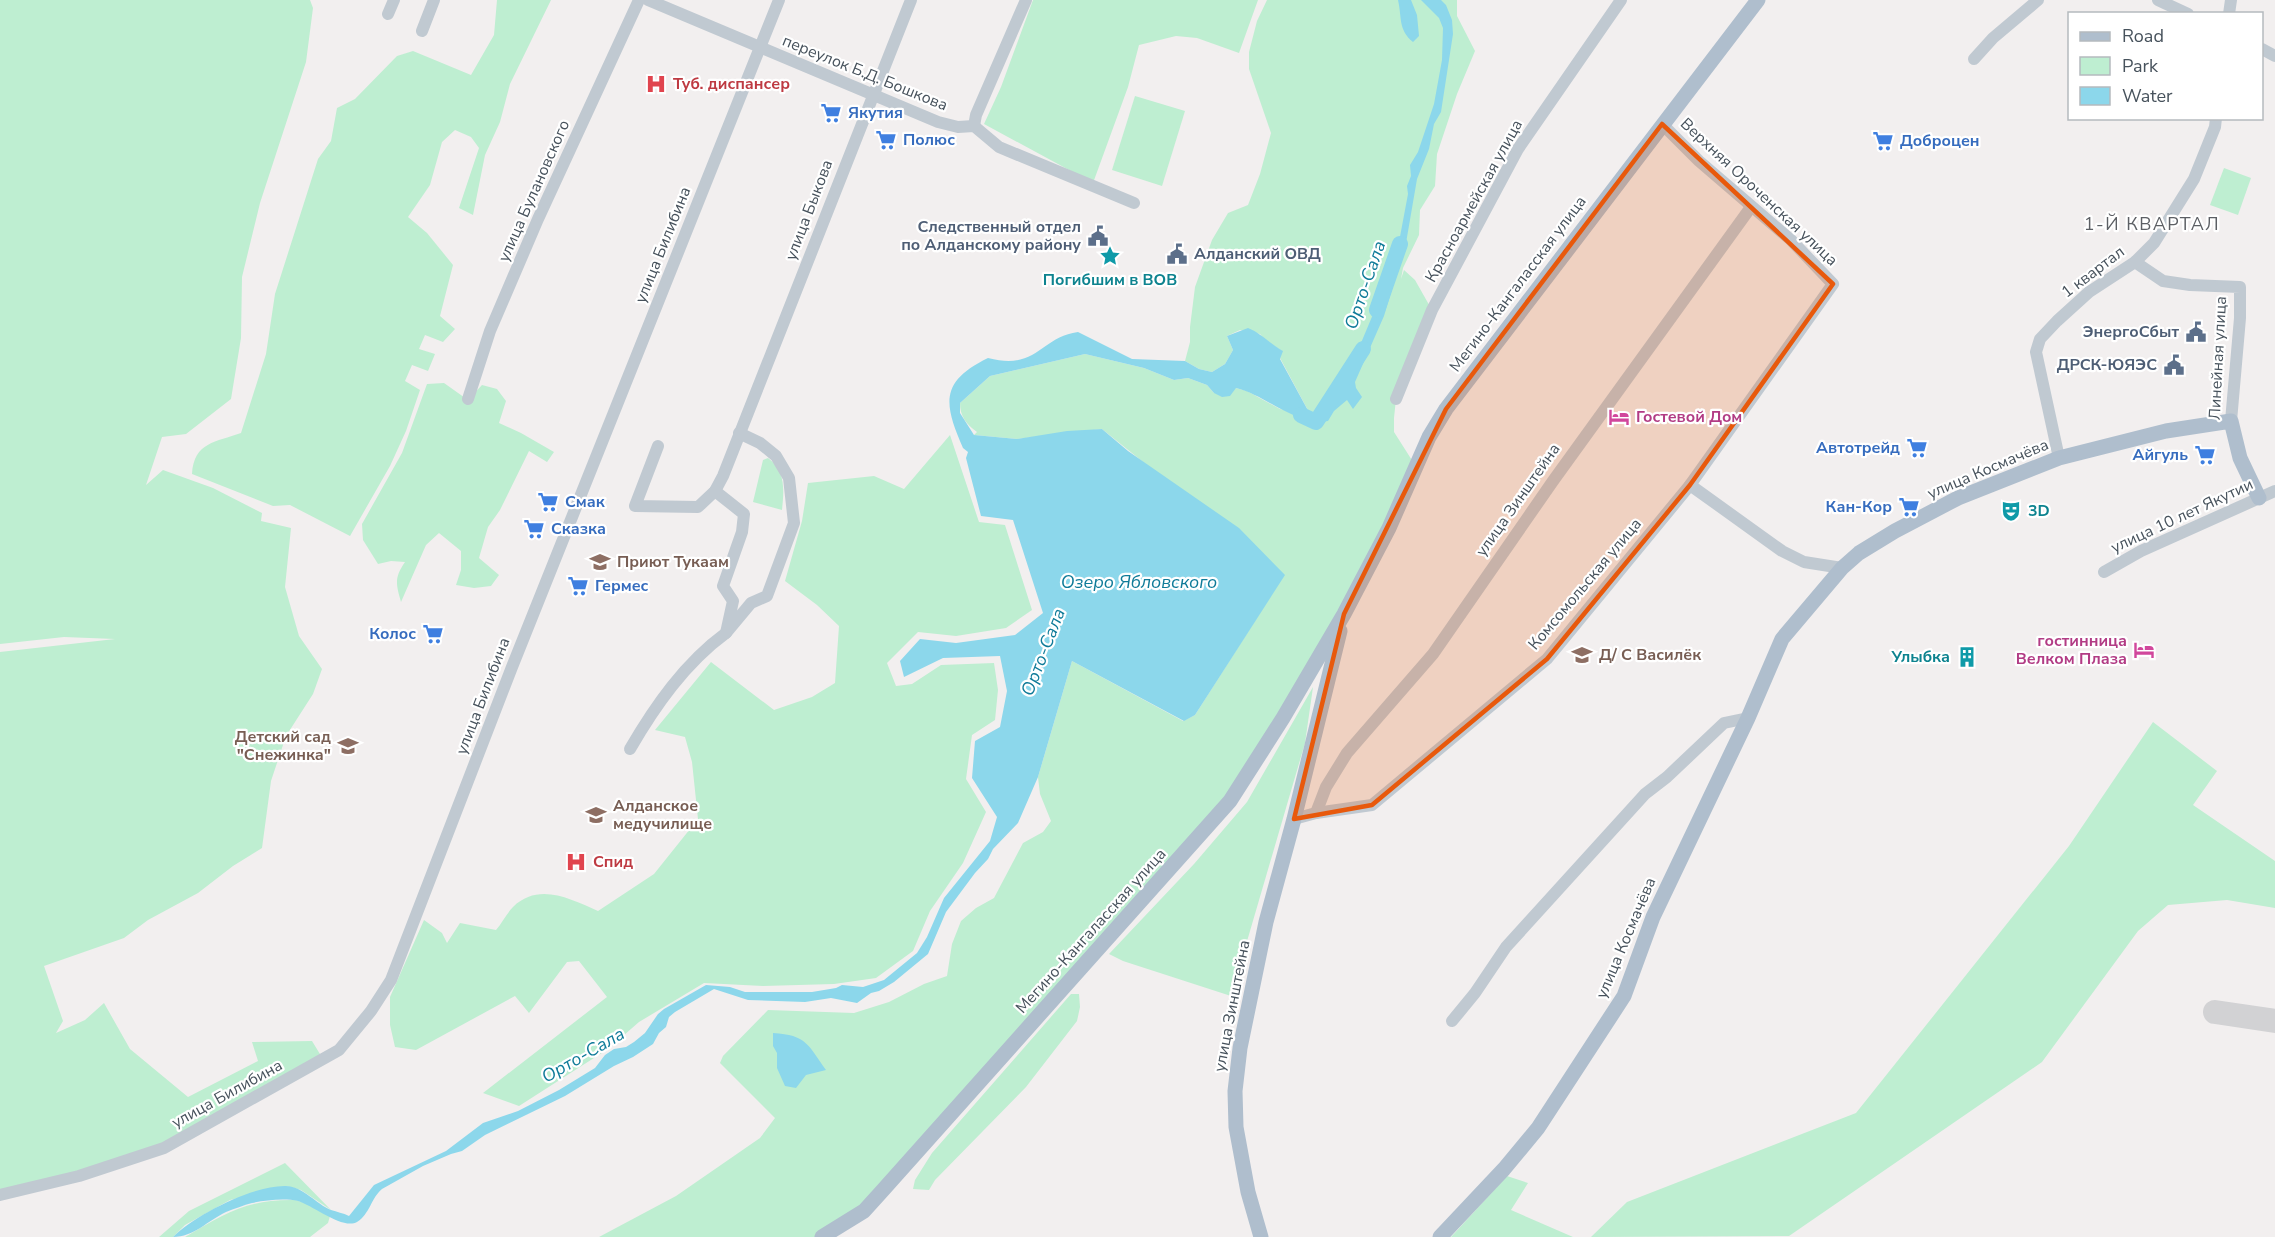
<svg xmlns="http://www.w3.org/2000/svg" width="2275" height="1237" viewBox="0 0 2275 1237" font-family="'Nunito Sans',sans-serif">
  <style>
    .green { fill: #beeed1 }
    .water { fill: #8cd7eb }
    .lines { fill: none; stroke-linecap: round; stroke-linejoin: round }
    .river { stroke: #8cd7eb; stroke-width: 16 }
    .taxiway { stroke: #d2d2d4; stroke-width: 24 }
    .minor { stroke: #c0c9d1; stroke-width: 12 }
    .major { stroke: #afbecd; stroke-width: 15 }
    .marked { fill: #e8590c; fill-opacity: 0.2; stroke: #e8590c; stroke-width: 4.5; stroke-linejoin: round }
    .labels { text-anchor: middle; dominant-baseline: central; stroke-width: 4.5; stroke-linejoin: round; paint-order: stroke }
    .street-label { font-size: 16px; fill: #47525c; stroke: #fff }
    .health-label { font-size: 16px; font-weight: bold; fill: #be3a42; stroke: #fff; text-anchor: start }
    .shop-label { font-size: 16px; font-weight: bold; fill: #366cbe; stroke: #fff; text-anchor: start }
    .service-label { font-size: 16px; font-weight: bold; fill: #4e5e75; stroke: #fff; text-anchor: end }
    .culture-label { font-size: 16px; font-weight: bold; fill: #0d838f; stroke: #fff }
    .hotel-label { font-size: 16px; font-weight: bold; fill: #b23c85; stroke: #fff; text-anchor: start }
    .education-label { font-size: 16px; font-weight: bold; fill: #785e54; stroke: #fff; text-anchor: start }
    .neighbourhood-label { font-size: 18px; letter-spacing: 1.5px; fill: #5c5f64; stroke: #fff }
    .water-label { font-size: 18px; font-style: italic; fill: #0f7b99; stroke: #fff }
  </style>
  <rect width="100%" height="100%" fill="#f2efef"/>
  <!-- green -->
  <g class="green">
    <polygon points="0,0 310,0 313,8 306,62 260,203 242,277 241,338 231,399 186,434 162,437 146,485 163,470 213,488 262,513 261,521 291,528 285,587 299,636 322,669 313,694 286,736 271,781 262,848 233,866 198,893 148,920 124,938 44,966 63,1021 56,1033 85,1020 104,1003 130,1049 188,1097 258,1061 252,1042 312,1041 323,1059 164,1148 0,1195 0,652 115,639 64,637 0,644"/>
    <path d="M497,0H551L510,84L500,122L485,155L473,215L459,208L479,148L471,137L455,130L442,142L430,185L408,217L427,233L453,265L440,316L455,329L443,342L425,335L419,349L435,354L428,371L412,365L405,381L420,390L406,431L390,466L350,536L290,505L273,506L192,474C194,442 216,442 241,433L266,354L275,294L318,159L331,141L337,108L355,99L397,56L413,51L471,75L494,35Z"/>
    <polygon points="1033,0 1258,0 1239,53 1197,38 1176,36 1139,45 1128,87 1093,183 984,124 1001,87"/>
    <path d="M1267,0H1457V16L1475,51L1457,94L1437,154L1435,186L1420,210L1419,235L1403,268L1401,279L1404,270L1415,280L1432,310L1396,399L1394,418V432L1415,465L1389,528L1230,801L896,1177L822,1237H599L676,1196L760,1138L775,1118L720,1063L723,1056L768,1010L854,1013L889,1002L924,984L947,976L952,944L961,921L976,908L994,898L1023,843L1043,832L1051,821L1040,794L1038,777L1072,661L1183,721L1195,715L1284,575L1102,429L1017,439L974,435L977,432C966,424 960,416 960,403L990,376L1085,354L1144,368L1174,380L1188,378L1207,385L1214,393L1236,388L1247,391L1280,409L1311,416L1280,358L1282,351L1265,340L1260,334L1240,330L1227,336L1233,350L1225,364L1212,372L1199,369L1185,361L1190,342V327L1195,287L1212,240L1228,213L1248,205L1260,174L1271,133L1249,69V52L1257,21Z"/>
    <polygon points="1135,96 1185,111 1162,186 1112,170"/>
    <polygon points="2224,168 2251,178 2238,215 2210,205"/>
    <path d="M444,383L468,400L482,385L497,389L506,401L499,423L521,433L554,452L547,462L529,451L500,510L488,527L479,558L499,575L491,586L474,588L456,585L461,570V551L439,533L426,545L401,602C396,584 394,578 405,562L391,561L378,564L363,540L362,524L402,453L427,384Z"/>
    <path d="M950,435L979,522L1005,525L1032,610L1006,628L956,636L918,632L887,663L896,686L912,684L941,665L994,663L998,690L995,720L972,735L966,779L986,812L963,863L930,911L913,951L876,978L834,984L763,986L704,983L639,1022L608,1049L519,1106L483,1093L607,997L579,961L567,962L529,1013L515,996L416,1050L395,1047L390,1025V997L424,920L442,933L447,943L460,923L496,930C502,923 507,913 513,907C539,882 570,899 598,911L654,874L698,819L692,762L685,737L655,730L711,662L774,710L812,697L835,683L839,626L817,605L785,581L802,521L808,483L874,476L904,489Z"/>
    <path d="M768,458C786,471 784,490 782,510L753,502L763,460Z"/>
    <polygon points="1313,687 1305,743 1231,996 1123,961 1109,954 1194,864 1247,802"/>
    <polygon points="2153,722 2217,771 2193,805 2275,861 2275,908 2227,900 2168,905 2138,931 2042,1062 1789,1236 1591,1237 1627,1202 1856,1113 2069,846"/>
    <polygon points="1071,994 1079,994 1080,1007 1077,1021 1026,1087 935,1180 929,1190 913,1189 915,1180 932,1153"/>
    <polygon points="285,1163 331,1210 301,1190 287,1186 230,1200 185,1225 173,1237 159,1237 189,1211"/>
    <polygon points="1507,1176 1528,1183 1511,1210 1573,1237 1451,1237"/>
    <path d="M295,1200L311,1205L330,1216L328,1223L310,1237H185C225,1213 248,1199 295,1200Z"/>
  </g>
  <!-- water -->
  <g class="water">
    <path d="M1398,0H1411L1417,15L1419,36L1413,42C1398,30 1402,17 1398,0Z"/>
    <path d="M1421,0H1441L1446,5L1452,20L1453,34L1441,112L1434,124L1429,149L1417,179L1406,243L1384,316L1355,382L1356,388L1362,397L1353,409L1347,400L1334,411L1328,421C1295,426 1266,395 1236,388L1230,396L1222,397L1214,393L1207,385L1188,378L1174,380L1144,368L1085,354L990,376L960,403V413L974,435L1017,439L1067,431L1102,429L1128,451L1239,528L1285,575L1195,715L1184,721L1072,661L1038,777L1018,823L993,849L988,859L975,873L946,912L928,954L894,982L879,991L871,993L857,1003L831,998L805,1002L748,1000L714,989L675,1012L669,1017L666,1027L659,1033L653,1044L633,1057L614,1066L565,1096L485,1135L462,1151L451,1154L423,1166L382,1189C371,1198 370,1214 357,1222C343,1230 314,1206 298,1201C285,1198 266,1200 252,1203C244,1205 234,1209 226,1212C207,1221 194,1237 173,1237C195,1215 253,1185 286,1186C304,1187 316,1204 331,1210C337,1212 343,1213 349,1216L374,1185L446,1151L483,1123L518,1111L559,1090L595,1068L605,1055L614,1049L626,1047L634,1042L645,1033L658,1014L664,1009L706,985L730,987L745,992H812L836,988L842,985L863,987L884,980L917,953L927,937L944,898L990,841L997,817L972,778L975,741L1000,727L1007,691L1000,656L943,658L904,677L900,661L920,639L956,643L1015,635L1043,613L1013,520L981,516L966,458L968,452L963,448C944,404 939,382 988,358C1038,371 1040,337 1078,332L1132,359L1185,361L1199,369L1212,372L1225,364L1233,350L1227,336L1248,328C1261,333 1270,344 1283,351L1280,359L1311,416H1326L1338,401L1351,377L1353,362L1379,300L1393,274L1408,194L1407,186L1411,176L1410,165L1418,152L1434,104L1442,60L1443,28L1439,18Z"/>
    <path d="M773,1033C807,1035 808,1045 826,1070L806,1075L796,1088L785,1086L777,1068V1053L773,1046Z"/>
  </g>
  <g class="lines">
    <!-- river -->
    <g class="river">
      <polyline points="1377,310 1400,244"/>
      <polyline points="1301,415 1316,422 1363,349"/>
    </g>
    <!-- taxiway -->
    <polyline class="taxiway" points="2215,1012 2275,1021"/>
    <!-- minor -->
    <g class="minor">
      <polyline points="648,0 938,122 958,127 974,126 999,147 1134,203"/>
      <polyline points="2158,0 2188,14"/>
      <polyline points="388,14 394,0"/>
      <polyline points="2229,14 2231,0"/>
      <polyline points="422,31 434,0"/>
      <polyline points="2262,49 2275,56"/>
      <polyline points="1974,59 1993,38 2038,0"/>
      <polyline points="974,126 976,115 1026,0"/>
      <polyline points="2135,262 2163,281 2190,285 2240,287 2240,318 2231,421"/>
      <polyline points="468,399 490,331 538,219 639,0"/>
      <polyline points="1396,399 1432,310 1518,149 1621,0"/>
      <polyline points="658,446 635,506 698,507 715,491 723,476 911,0"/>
      <polyline points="2059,458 2036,352 2040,339 2057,321 2089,292 2135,262 2154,243 2194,179 2215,127 2216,118"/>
      <polyline points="1690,485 1782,551 1804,562 1842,568"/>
      <polyline points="715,491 744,514 742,532 723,586 733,601 726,633 751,603 767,596 794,523 789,478 776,456 760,443 739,433"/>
      <polyline points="2104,572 2141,551 2275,491"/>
      <path d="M630,749C655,706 685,663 726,633"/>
      <polyline points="1316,813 1326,787 1347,753 1433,654 1553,481 1751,207"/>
      <polyline points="1294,819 1316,813 1372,805 1547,659 1690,485 1833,284 1791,240 1699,161 1662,124"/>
      <polyline points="1452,1021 1475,993 1506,947 1645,794 1667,777 1724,723 1748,718"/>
      <polyline points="0,1195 79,1176 164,1148 339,1050 371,1011 391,980 512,667 779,0"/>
    </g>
    <!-- major -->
    <g class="major">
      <polyline points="822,1237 864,1211 883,1190 1230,801 1283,718 1344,614 1389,528 1429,437 1446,409 1758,0"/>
      <polyline points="1261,1237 1248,1192 1236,1127 1235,1091 1240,1048 1266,922 1294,819 1340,631"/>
      <polyline points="1440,1237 1504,1169 1538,1128 1624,996 1653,917 1748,718 1782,639 1842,568 1859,553 1895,531 1958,498 2059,458 2166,431 2231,421 2240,458 2259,498"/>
    </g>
  </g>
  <!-- marked area -->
  <path class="marked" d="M1662,124L1833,284L1690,485L1547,659L1372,805L1294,819L1344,614L1446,409Z"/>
  <!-- icons -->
  <defs>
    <g id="hospital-bare" transform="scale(1.62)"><path d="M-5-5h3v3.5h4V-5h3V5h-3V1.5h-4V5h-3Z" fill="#e0444e" stroke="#fff" stroke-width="2.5" paint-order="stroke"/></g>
    <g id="supermarket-bare" transform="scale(1.62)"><path d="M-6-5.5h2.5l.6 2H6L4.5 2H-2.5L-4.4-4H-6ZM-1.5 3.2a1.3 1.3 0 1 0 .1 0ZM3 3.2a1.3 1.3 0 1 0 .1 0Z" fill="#3f7fe0" stroke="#fff" stroke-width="2.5" paint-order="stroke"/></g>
    <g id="civic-bare" transform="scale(1.62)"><path d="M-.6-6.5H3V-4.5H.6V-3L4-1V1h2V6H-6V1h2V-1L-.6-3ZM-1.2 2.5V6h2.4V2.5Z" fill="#5c6f8a" stroke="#fff" stroke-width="2.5" paint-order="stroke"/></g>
    <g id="sight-bare" transform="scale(1.62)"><path d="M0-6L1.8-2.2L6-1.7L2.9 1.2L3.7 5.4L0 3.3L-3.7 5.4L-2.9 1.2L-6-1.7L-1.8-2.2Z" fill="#0f9aa8" stroke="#fff" stroke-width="2.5" paint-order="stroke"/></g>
    <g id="hotel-bare" transform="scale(1.62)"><path d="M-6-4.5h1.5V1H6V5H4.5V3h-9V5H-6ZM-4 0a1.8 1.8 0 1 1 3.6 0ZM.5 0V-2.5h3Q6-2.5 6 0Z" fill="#d1479c" stroke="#fff" stroke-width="2.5" paint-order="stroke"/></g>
    <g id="theatre-bare" transform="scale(1.62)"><path d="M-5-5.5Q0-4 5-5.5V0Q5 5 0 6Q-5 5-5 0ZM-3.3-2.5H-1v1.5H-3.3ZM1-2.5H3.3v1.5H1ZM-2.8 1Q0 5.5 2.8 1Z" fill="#0f9aa8" stroke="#fff" stroke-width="2.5" paint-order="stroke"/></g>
    <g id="school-bare" transform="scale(1.62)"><path d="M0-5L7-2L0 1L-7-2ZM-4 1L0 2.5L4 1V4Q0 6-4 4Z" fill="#8d6e63" stroke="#fff" stroke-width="2.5" paint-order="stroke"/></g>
    <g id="building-bare" transform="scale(1.62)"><path d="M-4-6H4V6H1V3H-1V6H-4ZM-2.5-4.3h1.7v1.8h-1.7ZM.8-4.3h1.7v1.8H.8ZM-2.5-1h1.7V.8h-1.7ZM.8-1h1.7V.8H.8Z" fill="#0f9aa8" stroke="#fff" stroke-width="2.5" paint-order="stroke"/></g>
    <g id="university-bare" transform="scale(1.62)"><path d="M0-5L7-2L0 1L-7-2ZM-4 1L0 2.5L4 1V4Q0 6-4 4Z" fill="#8d6e63" stroke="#fff" stroke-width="2.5" paint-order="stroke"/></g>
  </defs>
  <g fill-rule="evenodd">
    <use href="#hospital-bare" x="656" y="84"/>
    <use href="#supermarket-bare" x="831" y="113"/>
    <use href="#supermarket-bare" x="886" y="140"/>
    <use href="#supermarket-bare" x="1883" y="141"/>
    <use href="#civic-bare" x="1098" y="236"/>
    <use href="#civic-bare" x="1177" y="254"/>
    <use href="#sight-bare" x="1110" y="256"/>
    <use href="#civic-bare" x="2196" y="332"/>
    <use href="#civic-bare" x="2174" y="365"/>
    <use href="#hotel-bare" x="1619" y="417"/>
    <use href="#supermarket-bare" x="1917" y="448"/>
    <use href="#supermarket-bare" x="2205" y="455"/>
    <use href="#supermarket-bare" x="548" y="502"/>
    <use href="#supermarket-bare" x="1909" y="507"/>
    <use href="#theatre-bare" x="2011" y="511"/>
    <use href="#supermarket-bare" x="534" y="529"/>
    <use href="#school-bare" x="600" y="562"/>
    <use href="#supermarket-bare" x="578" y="586"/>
    <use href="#supermarket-bare" x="433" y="634"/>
    <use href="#hotel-bare" x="2144" y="650"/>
    <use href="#school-bare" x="1582" y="655"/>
    <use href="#building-bare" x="1967" y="657"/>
    <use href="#school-bare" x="348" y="746"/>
    <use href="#university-bare" x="596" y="815"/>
    <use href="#hospital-bare" x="576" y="862"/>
  </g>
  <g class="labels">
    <!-- street labels -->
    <g class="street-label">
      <text transform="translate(865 73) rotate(22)">переулок Б.Д. Бошкова</text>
      <text transform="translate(534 191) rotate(-66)">улица Булановского</text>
      <text transform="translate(1759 192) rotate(43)">Верхняя Ороченская улица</text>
      <text transform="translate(1474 201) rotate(-61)">Красноармейская улица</text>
      <text transform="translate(809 210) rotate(-69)">улица Быкова</text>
      <text transform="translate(663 245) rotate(-68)">улица Билибина</text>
      <text transform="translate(2093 272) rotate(-37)">1 квартал</text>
      <text transform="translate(1518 284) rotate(-53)">Мегино-Кангаласская улица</text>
      <text transform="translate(2218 358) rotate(-87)">Линейная улица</text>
      <text transform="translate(1988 469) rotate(-23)">улица Космачёва</text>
      <text transform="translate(1518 500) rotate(-55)">улица Зинштейна</text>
      <text transform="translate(2182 516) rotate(-25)">улица 10 лет Якутии</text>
      <text transform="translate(1585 584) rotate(-50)">Комсомольская улица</text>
      <text transform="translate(483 696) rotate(-69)">улица Билибина</text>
      <text transform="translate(1091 931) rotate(-48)">Мегино-Кангаласская улица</text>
      <text transform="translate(1626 938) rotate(-67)">улица Космачёва</text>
      <text transform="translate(1232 1006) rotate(-79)">улица Зинштейна</text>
      <text transform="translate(227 1094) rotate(-29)">улица Билибина</text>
    </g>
    <!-- health labels -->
    <g class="health-label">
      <text x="673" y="84">Туб. диспансер</text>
      <text x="593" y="862">Спид</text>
    </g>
    <!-- shop labels -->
    <g class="shop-label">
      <text x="848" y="113">Якутия</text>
      <text x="903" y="140">Полюс</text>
      <text x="1900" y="141">Доброцен</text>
      <text x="1900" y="448" text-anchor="end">Автотрейд</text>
      <text x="2188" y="455" text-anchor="end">Айгуль</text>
      <text x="565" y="502">Смак</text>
      <text x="1892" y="507" text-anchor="end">Кан-Кор</text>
      <text x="551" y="529">Сказка</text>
      <text x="595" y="586">Гермес</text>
      <text x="416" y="634" text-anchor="end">Колос</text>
    </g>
    <!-- service labels -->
    <g class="service-label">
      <text x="1081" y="227">Следственный отдел<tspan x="1081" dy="18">по Алданскому району</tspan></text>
      <text x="1194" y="254" text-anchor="start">Алданский ОВД</text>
      <text x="2179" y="332">ЭнергоСбыт</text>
      <text x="2157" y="365">ДРСК-ЮЯЭС</text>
    </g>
    <!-- culture labels -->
    <g class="culture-label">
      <text x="1110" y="280">Погибшим в ВОВ</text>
      <text x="2028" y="511" text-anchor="start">3D</text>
      <text x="1950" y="657" text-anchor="end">Улыбка</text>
    </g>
    <!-- hotel labels -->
    <g class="hotel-label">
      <text x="1636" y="417">Гостевой Дом</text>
      <text x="2127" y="641" text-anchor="end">гостинница<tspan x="2127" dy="18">Велком Плаза</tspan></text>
    </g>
    <!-- education labels -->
    <g class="education-label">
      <text x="617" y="562">Приют Тукаам</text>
      <text x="1599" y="655">Д/ С Василёк</text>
      <text x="331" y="737" text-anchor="end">Детский сад<tspan x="331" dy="18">"Снежинка"</tspan></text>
      <text x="613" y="806">Алданское<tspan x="613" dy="18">медучилище</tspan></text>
    </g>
    <!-- neighbourhood labels -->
    <g class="neighbourhood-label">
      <text x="2152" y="224">1-Й КВАРТАЛ</text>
    </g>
    <!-- water labels -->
    <g class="water-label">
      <text transform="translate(1365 285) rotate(-71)">Орто-Сала</text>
      <text x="1139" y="582">Озеро Ябловского</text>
      <text transform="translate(1043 652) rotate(-69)">Орто-Сала</text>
      <text transform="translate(583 1055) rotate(-30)">Орто-Сала</text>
    </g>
  </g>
  <!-- legend -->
  <rect x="2068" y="12" width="195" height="108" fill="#ffffff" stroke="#b5babe" stroke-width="1.5"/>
  <rect x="2080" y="32" width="30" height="9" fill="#afbecd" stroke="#b5babe" stroke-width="1.5"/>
  <text x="2122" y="42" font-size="18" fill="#47525c">Road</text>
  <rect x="2080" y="57" width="30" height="18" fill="#beeed1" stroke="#b5babe" stroke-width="1.5"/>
  <text x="2122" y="72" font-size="18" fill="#47525c">Park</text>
  <rect x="2080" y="87" width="30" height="18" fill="#8cd7eb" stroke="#b5babe" stroke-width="1.5"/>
  <text x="2122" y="102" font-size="18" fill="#47525c">Water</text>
</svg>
